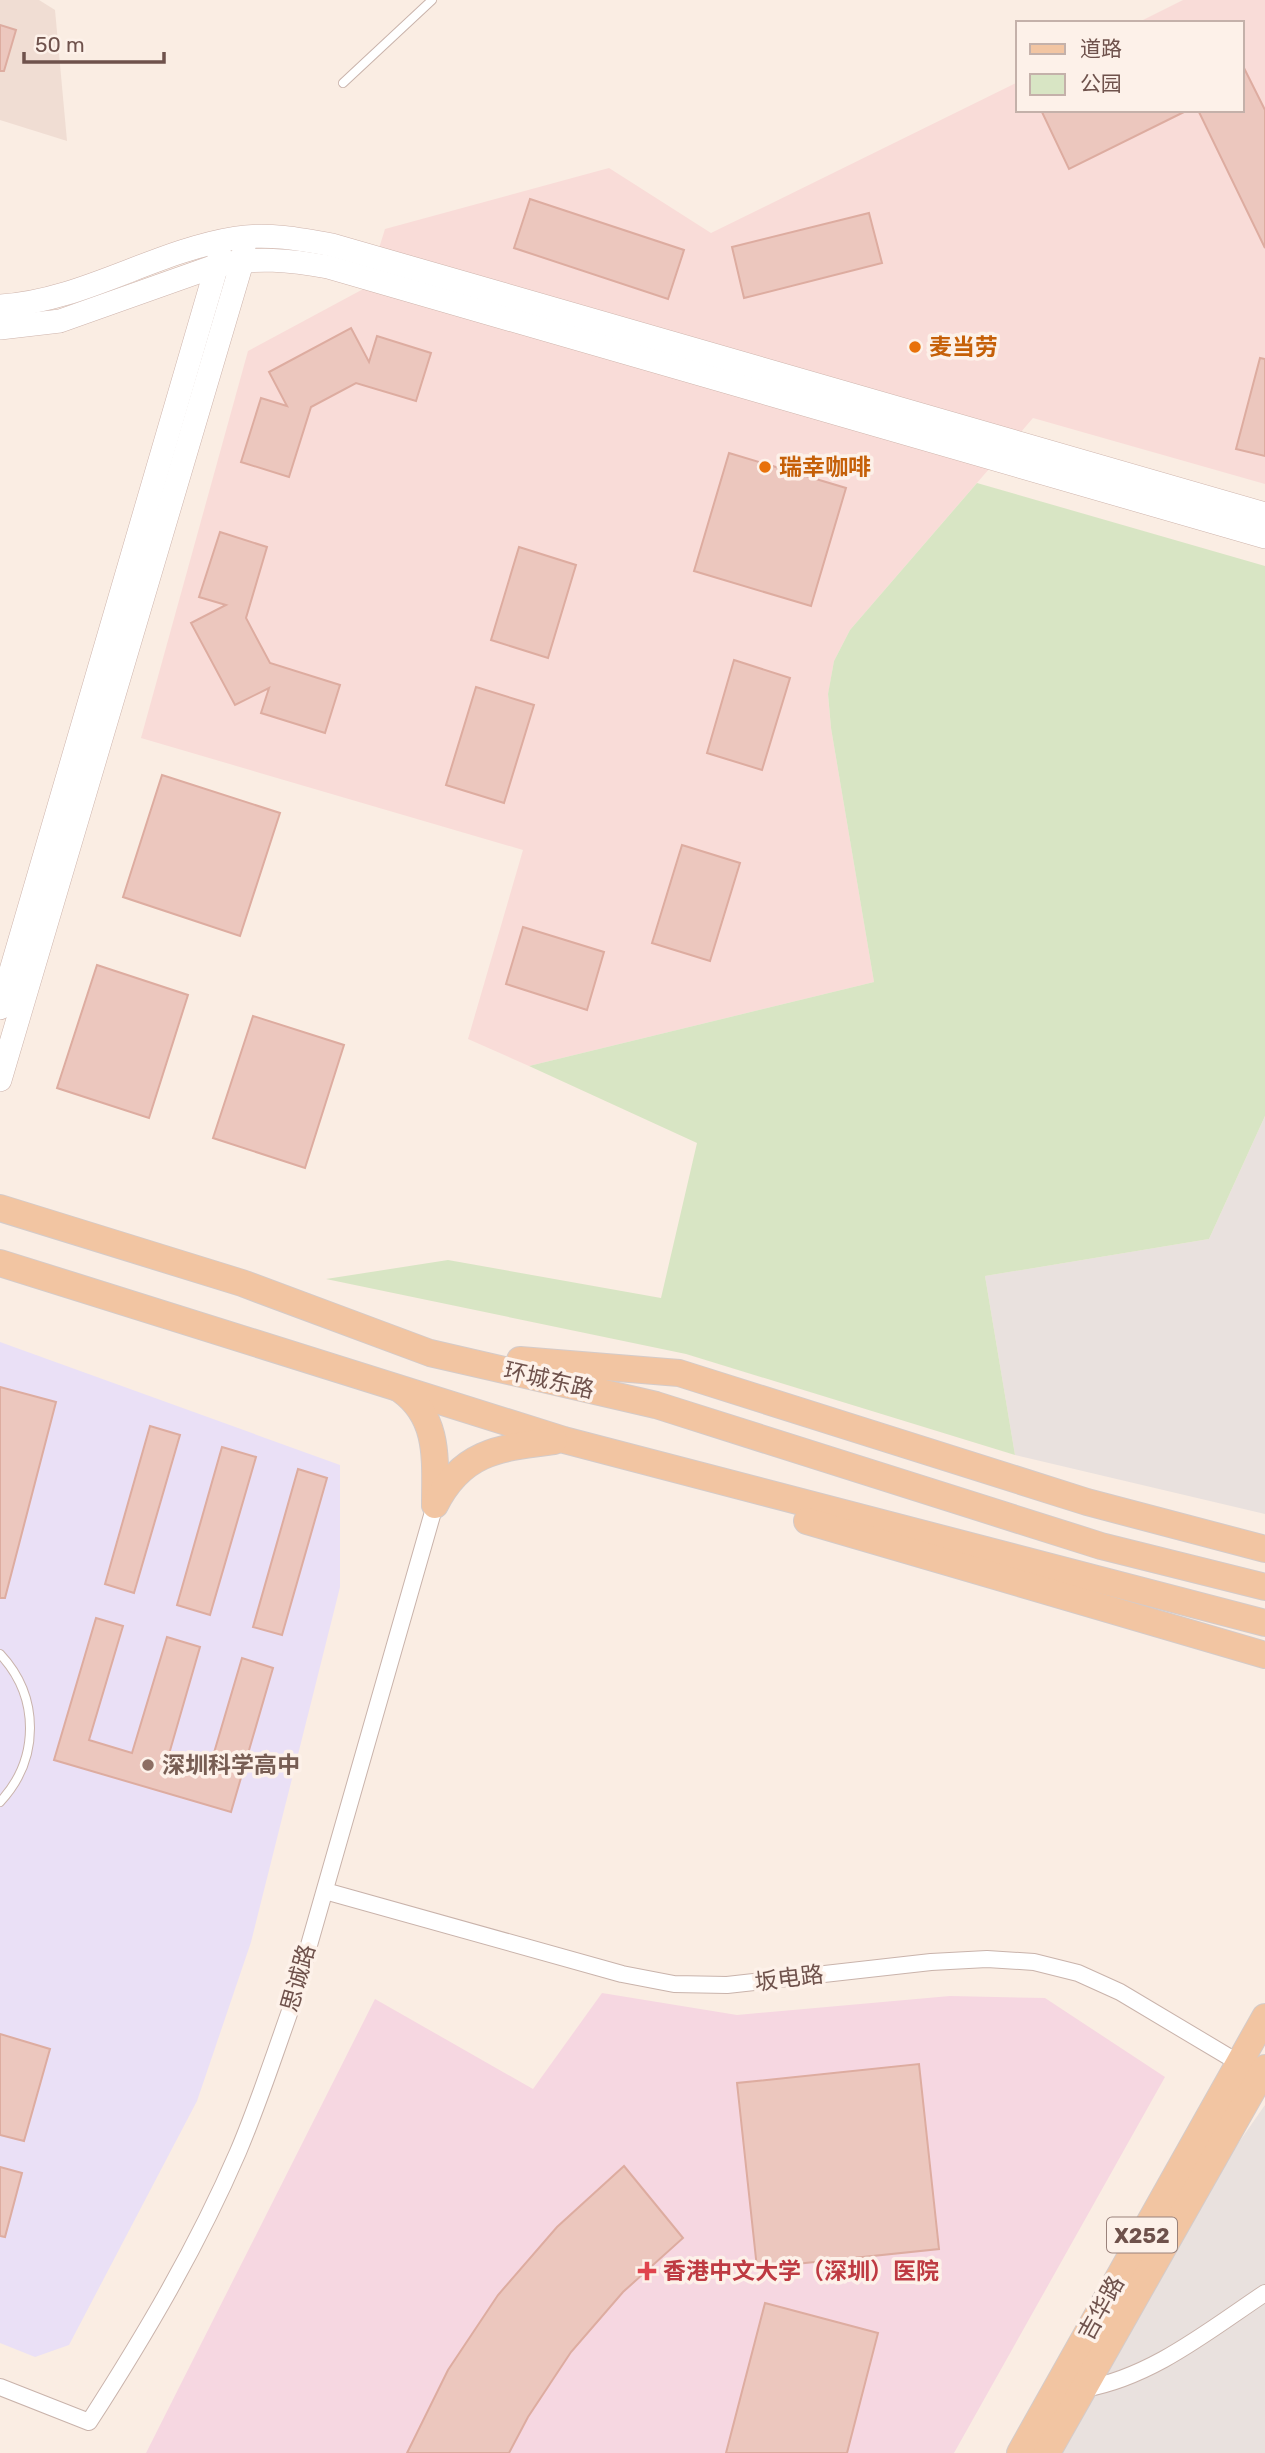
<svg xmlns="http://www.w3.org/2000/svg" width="1265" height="2453" viewBox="0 0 1265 2453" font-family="Rubik,'Noto Sans SC',sans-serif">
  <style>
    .residential { fill: #f0ddd3 }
    .commercial { fill: #f9dcd8 }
    .industrial { fill: #e9e1de }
    .education { fill: #eae0f6 }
    .medical { fill: #f6d7e1 }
    .green { fill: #d8e5c4 }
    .building { fill: #ecc7be; stroke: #ddaca0; stroke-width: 2 }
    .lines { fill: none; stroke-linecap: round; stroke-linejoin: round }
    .lane-casing { stroke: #c9b3ab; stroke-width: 10 }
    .street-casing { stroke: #c9b3ab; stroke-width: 18 }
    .secondary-casing { stroke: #ceb4ac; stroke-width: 24 }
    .primary-casing { stroke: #d4cbc9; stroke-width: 28 }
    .lane { stroke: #fff; stroke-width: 8 }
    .street { stroke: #fff; stroke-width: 16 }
    .secondary { stroke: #fff; stroke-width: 23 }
    .primary { stroke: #f2c5a2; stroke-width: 26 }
    .food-dot { fill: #e8710a; stroke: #fdf1e9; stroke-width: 2.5 }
    .education-dot { fill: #8d6e63; stroke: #fdf1e9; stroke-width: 2.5 }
    .health-dot { fill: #e0444e; stroke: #fdf1e9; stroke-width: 2.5 }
    .labels { text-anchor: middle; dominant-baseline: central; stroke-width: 7; stroke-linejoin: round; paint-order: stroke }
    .shield { fill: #fdf1e9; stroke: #9a827b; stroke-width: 2 }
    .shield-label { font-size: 21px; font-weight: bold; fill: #6f524c }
    .food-label { font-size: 23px; font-weight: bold; fill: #c56008; stroke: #fdf1e9; text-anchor: start }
    .street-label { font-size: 23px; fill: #6f524c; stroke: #fdf1e9 }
    .education-label { font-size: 23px; font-weight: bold; fill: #785e54; stroke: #fdf1e9; text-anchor: start }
    .health-label { font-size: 23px; font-weight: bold; fill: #be3a42; stroke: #fdf1e9; text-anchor: start }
  </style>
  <rect width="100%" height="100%" fill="#faede3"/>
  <!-- residential -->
  <polygon class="residential" points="0,0 39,0 55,10 67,141 0,120"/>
  <!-- commercial -->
  <polygon class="commercial" points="1183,0 1265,0 1265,484 1033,418 850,630 834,661 828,695 831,728 874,982 529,1066 468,1039 523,850 141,738 248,351 367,287 385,229 609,168 711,233 1018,82 1018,110 1242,110 1242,23 1137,23"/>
  <!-- industrial -->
  <g class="industrial">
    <polygon points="1265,1116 1265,1514 1015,1455 985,1276 1209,1239"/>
    <polygon points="1265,2105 1265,2453 1056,2453 1153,2265"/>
  </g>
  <!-- education -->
  <polygon class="education" points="0,1342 340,1465 340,1587 251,1942 197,2101 69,2345 35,2357 0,2343"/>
  <!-- medical -->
  <polygon class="medical" points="602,1993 737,2015 950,1996 1045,1998 1165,2077 954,2453 146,2453 375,1999 533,2089"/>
  <!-- green -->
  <polygon class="green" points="977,483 1265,566 1265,1116 1209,1239 985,1276 1015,1455 686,1354 326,1279 448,1260 661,1298 697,1143 529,1066 874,982 831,728 828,694 834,661 850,630"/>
  <!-- building -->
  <g class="building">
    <polygon points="0,25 16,30 4,71 0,71"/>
    <polygon points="1242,64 1265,110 1265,248 1198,110 1242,110"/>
    <polygon points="1041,110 1188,110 1069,169"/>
    <polygon points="530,199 684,250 668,299 514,248"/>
    <polygon points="869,213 882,263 744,298 732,247"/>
    <polygon points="351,328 369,362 377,336 431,353 416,401 356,383 311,407 289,477 241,462 261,398 287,406 269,372"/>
    <polygon points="1260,358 1265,359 1265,456 1236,449"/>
    <polygon points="729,453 846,488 811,606 694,571"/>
    <polygon points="220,532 267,547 246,618 270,663 340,685 325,733 261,713 269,688 235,705 191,623 226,605 199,597"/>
    <polygon points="519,547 576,565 548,658 491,640"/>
    <polygon points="734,660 790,678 762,770 707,753"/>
    <polygon points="476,687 534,705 504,803 446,785"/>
    <polygon points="162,775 280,813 240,936 123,897"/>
    <polygon points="682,845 740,863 710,961 652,943"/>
    <polygon points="523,927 604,952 587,1010 506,984"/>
    <polygon points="97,965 188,995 149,1118 57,1088"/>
    <polygon points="253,1016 344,1045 305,1168 213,1138"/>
    <polygon points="0,1387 56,1402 5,1598 0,1598"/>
    <polygon points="150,1426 180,1435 134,1593 105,1584"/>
    <polygon points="222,1447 256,1457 210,1615 177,1605"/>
    <polygon points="298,1469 327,1478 282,1635 253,1627"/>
    <polygon points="96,1618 123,1626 89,1740 132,1753 167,1637 200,1647 167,1761 208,1773 242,1658 273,1668 231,1812 54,1760"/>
    <polygon points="0,2034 50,2049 24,2141 0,2135"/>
    <polygon points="919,2064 939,2249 757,2268 737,2083"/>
    <polygon points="624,2166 683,2238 623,2292 571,2352 528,2417 509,2453 407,2453 448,2370 498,2295 557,2227"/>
    <polygon points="0,2167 22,2173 5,2237 0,2236"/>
    <polygon points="765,2303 878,2333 847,2453 726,2453"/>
  </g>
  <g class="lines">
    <!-- lane casing -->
    <g class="lane-casing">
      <g id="lane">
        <polyline points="343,83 432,0"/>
        <path d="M0,1654C40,1697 40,1759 0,1802"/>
      </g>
    </g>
    <!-- street casing -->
    <g class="street-casing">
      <g id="street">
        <polyline points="325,1891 622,1974 674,1984 727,1985 931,1962 987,1959 1034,1962 1078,1973 1120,1992 1239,2063"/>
        <path d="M0,2387L89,2422C145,2335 197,2247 238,2152C258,2105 274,2056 291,2008L435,1505"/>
        <path d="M1084,2389C1152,2377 1208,2331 1265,2293"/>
      </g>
    </g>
    <!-- secondary casing -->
    <g class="secondary-casing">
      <g id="secondary">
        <path d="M0,306C83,301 154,251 236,238C268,233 300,239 332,245L1265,514"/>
        <path d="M0,328L60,321L218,265C256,257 290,260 328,267L1265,537"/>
        <polyline points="0,1008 220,255"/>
        <polyline points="0,1080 243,259 244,247"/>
      </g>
    </g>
    <!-- primary casing -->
    <g class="primary-casing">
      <g id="primary">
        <polyline points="0,1208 242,1283 430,1353 656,1405 1101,1546 1265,1587"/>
        <polyline points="0,1263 564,1440 1265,1623"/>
        <polyline points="520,1360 679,1373 1087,1502 1265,1549"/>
        <path d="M401,1390C440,1418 435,1461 435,1504"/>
        <path d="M435,1505C462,1451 500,1448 554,1441"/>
        <polyline points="807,1521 1265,1655"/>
        <polyline points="1020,2453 1265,2017"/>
        <polyline points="1047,2453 1265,2068"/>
      </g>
    </g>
    <!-- lane -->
    <use href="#lane" class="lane"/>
    <!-- street -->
    <use href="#street" class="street"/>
    <!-- secondary -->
    <use href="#secondary" class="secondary"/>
    <!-- primary -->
    <use href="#primary" class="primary"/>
  </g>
  <!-- markers -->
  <g class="food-dot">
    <circle cx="915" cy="347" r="7"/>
    <circle cx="765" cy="467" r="7"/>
  </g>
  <circle class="education-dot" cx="148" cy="1765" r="7"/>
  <path class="health-dot" d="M643.5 2260.5h7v7h7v7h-7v7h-7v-7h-7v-7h7z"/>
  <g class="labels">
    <!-- shield labels -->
    <rect class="shield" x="1107" y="2217.5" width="70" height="35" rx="5"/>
    <g class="shield-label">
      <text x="1142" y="2235">X252</text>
    </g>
    <!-- food labels -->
    <g class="food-label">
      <text x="929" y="347">麦当劳</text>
      <text x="779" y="467">瑞幸咖啡</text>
    </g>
    <!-- street labels -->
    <g class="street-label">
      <text transform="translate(549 1380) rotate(13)">环城东路</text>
      <text transform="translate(298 1978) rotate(-74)">思诚路</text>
      <text transform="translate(789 1978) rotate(-7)">坂电路</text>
      <text transform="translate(1101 2308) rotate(-61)">吉华路</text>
    </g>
    <!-- education labels -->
    <g class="education-label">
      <text x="162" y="1765">深圳科学高中</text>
    </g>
    <!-- health labels -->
    <g class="health-label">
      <text x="663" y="2271">香港中文大学（深圳）医院</text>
    </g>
  </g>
  <!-- legend -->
  <rect x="1016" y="21" width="228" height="91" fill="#fdf1e9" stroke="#c4b1aa" stroke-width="2"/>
  <rect x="1030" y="44" width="35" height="10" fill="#f2c5a2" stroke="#c4b1aa" stroke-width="2"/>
  <text x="1080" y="56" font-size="21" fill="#6f524c">道路</text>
  <rect x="1030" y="74" width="35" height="21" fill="#d8e5c4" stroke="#c4b1aa" stroke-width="2"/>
  <text x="1080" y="91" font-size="21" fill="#6f524c">公园</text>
  <!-- scale -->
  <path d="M24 52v10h140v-10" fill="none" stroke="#6f524c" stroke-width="3.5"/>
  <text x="35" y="52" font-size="21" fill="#6f524c" stroke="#fdf1e9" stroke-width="5" paint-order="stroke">50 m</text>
</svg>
